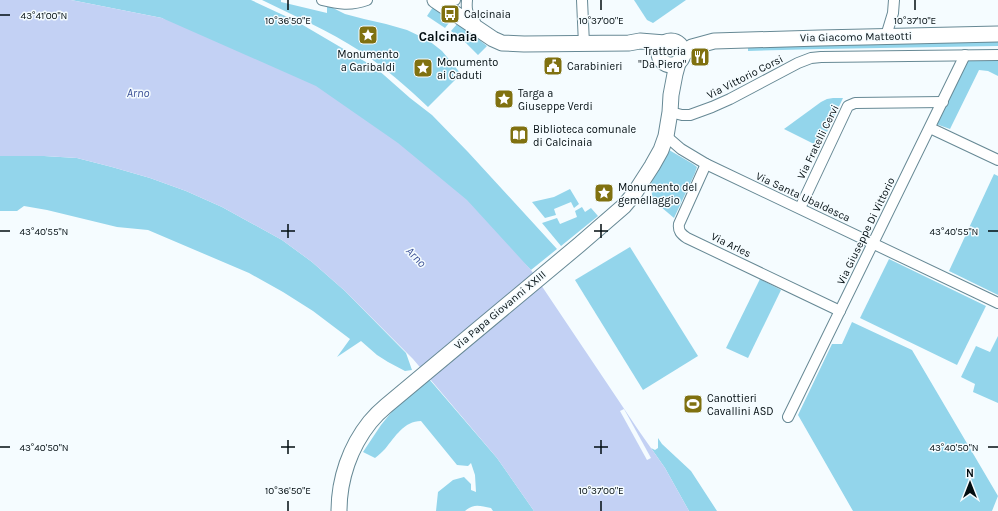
<svg xmlns="http://www.w3.org/2000/svg" width="998" height="511" viewBox="0 0 998 511" font-family="Karla,sans-serif">
  <style>
    .green { fill: #93d5eb }
    .water { fill: #c3d1f4 }
    .pier { fill: #f5fcff }
    .lines { fill: none; stroke-linecap: round; stroke-linejoin: round }
    .street-casing { stroke: #678995; stroke-width: 12 }
    .secondary-casing { stroke: #678995; stroke-width: 17 }
    .street { stroke: #fff; stroke-width: 10 }
    .secondary { stroke: #fff; stroke-width: 15 }
    .ticks { fill: none; stroke: #020d11; stroke-width: 1.5 }
    .labels { text-anchor: middle; dominant-baseline: central; stroke-width: 3; stroke-linejoin: round; paint-order: stroke }
    .poi-label { font-size: 11px; fill: #020d11; stroke: #f5fcff; text-anchor: start }
    .street-label { font-size: 11px; fill: #020d11; stroke: #f5fcff }
    .water-label { font-size: 12px; font-style: italic; fill: #3d5297; stroke: #f5fcff }
    .quarter-label { font-size: 13px; font-weight: bold; fill: #020d11; stroke: #f5fcff }
    .ticks-label { font-size: 10px; text-anchor: middle; fill: #020d11; stroke: #f5fcff; stroke-width: 3; stroke-linejoin: round; paint-order: stroke }
  </style>
  <rect width="100%" height="100%" fill="#f5fcff"/>
  <!-- green -->
  <g class="green">
    <polygon points="71,0 251,0 296,21 376,68 410,98 432,115 468,152 557,249 531,270 525,264 162,18"/>
    <path d="M262,0H281V2L327,13V5L345,14L364,19L386,24L407,30L428,40L442,51L461,74L428,107C407,87 384,67 360,51C329,31 295,16 262,0Z"/>
    <polygon points="634,0 686,0 653,23 647,20"/>
    <polygon points="433,7 452,19 445,28 427,16"/>
    <polygon points="458,23 487,46 478,55 466,43 451,31"/>
    <polygon points="998,39 998,46 821,49 748,51 748,45"/>
    <polygon points="967,61 998,61 998,76 988,71 979,70 950,129 936,124"/>
    <polygon points="833,98 843,98 820,147 784,129 821,102 827,99"/>
    <polygon points="664,147 693,164 697,167 695,173 674,218 654,201 652,197 651,175"/>
    <polygon points="0,156 44,156 77,158 112,167 150,178 186,191 222,207 282,240 312,262 345,291 406,353 412,370 405,371 388,362 377,355 361,341 337,357 350,339 313,311 283,292 249,273 148,230 117,227 47,210 24,206 17,211 0,211"/>
    <polygon points="994,174 998,176 998,295 949,271"/>
    <polygon points="570,189 579,204 574,208 571,202 554,209 556,215 545,218 532,202 554,197"/>
    <polygon points="582,207 585,212 591,208 598,216 561,246 542,223 557,218 560,224 577,217 575,211"/>
    <polygon points="630,247 698,356 643,390 575,280"/>
    <polygon points="889,259 986,306 957,365 860,318"/>
    <polygon points="760,279 781,290 748,358 726,348"/>
    <polygon points="852,322 912,350 998,496 992,511 853,511 798,415 832,344 842,344"/>
    <polygon points="998,336 998,403 973,392 975,384 961,377 976,346 990,352"/>
    <path d="M429,379L497,458L534,511H493L491,508C480,506 474,503 465,511H436L438,492L453,480L464,477L471,484V490L476,492L475,475L471,463L468,466L457,465L421,421C404,421 395,437 385,449C382,452 379,455 375,458L363,452L381,425L394,409Z"/>
    <polygon points="658,438 662,444 691,471 717,511 689,511 665,468 651,448 655,450 658,448"/>
  </g>
  <!-- water -->
  <polygon class="water" points="0,0 71,0 162,18 316,86 398,143 467,200 531,270 639,431 665,468 689,511 534,511 497,458 413,359 345,291 312,262 282,240 222,207 186,191 150,178 112,167 77,158 44,156 0,156"/>
  <!-- pier -->
  <polygon class="pier" points="624,409 651,458 647,460 620,411"/>
  <g class="lines">
    <!-- street casing -->
    <g class="street-casing">
      <g id="street">
        <path d="M322,0C338,4 351,6 367,0"/>
        <path d="M467,0C466,11 467,14 475,22"/>
        <polyline points="582,0 584,44"/>
        <polyline points="437,1 448,2 455,0"/>
        <polyline points="886,36 893,13 894,0"/>
        <polyline points="670,112 682,115 690,115 712,107 730,99 798,63 811,58 821,57 998,55"/>
        <polyline points="930,128 998,160"/>
        <polyline points="666,136 681,149 706,164 998,303"/>
        <path d="M706,164L679,224C678,231 681,234 687,238L840,311"/>
        <polyline points="800,208 848,106 855,103 943,102"/>
        <polyline points="788,417 965,55"/>
      </g>
    </g>
    <!-- secondary casing -->
    <g class="secondary-casing">
      <g id="secondary">
        <polyline points="435,0 493,39 502,43 524,44 629,43 640,41 665,43"/>
        <circle cx="671" cy="53" r="12"/>
        <polyline points="683,54 692,47 714,41 820,38 998,34"/>
        <path d="M339,511C339,479 350,447 370,422C375,416 380,411 386,406L579,245L624,206L634,194L652,166L661,150L666,136L670,112L671,95L675,74L678,63"/>
      </g>
    </g>
    <!-- street -->
    <use href="#street" class="street"/>
    <!-- secondary -->
    <use href="#secondary" class="secondary"/>
  </g>
  <!-- ticks -->
  <path class="ticks" d="M288,0V10M601,0V10M915,0V10M0,15H10M288,224V238M601,224V238M0,231H10M281,231H295M594,231H608M988,231H998M288,440V454M601,440V454M0,447H10M281,447H295M594,447H608M988,447H998M288,501V511M601,501V511"/>
  <!-- icons -->
  <defs>
    <g id="bus-square" transform="scale(1)"><rect x="-9" y="-9" width="18" height="18" rx="4" fill="#807110" stroke="#f5fcff"/><path d="M-5-6H5V4H4V6H2V4H-2V6H-4V4H-5ZM-3.5-4V0h7V-4ZM-3.5 1.2v1.5H-2V1.2ZM2 1.2v1.5H3.5V1.2Z" fill="#fff"/></g>
    <g id="sight-square" transform="scale(1)"><rect x="-9" y="-9" width="18" height="18" rx="4" fill="#807110" stroke="#f5fcff"/><path d="M0-6L1.8-2.2L6-1.7L2.9 1.2L3.7 5.4L0 3.3L-3.7 5.4L-2.9 1.2L-6-1.7L-1.8-2.2Z" fill="#fff"/></g>
    <g id="restaurant-square" transform="scale(1)"><rect x="-9" y="-9" width="18" height="18" rx="4" fill="#807110" stroke="#f5fcff"/><path d="M-5-6h1v4h1v-4h1v4h1v-4h1v5L-1.5 .5V6h-2V.5L-5-1ZM5-6V6H3V1.5H1.5Q1.5-4 5-6Z" fill="#fff"/></g>
    <g id="civic-square" transform="scale(1)"><rect x="-9" y="-9" width="18" height="18" rx="4" fill="#807110" stroke="#f5fcff"/><path d="M-.6-6.5H3V-4.5H.6V-3L4-1V1h2V6H-6V1h2V-1L-.6-3ZM-1.2 2.5V6h2.4V2.5Z" fill="#fff"/></g>
    <g id="library-square" transform="scale(1)"><rect x="-9" y="-9" width="18" height="18" rx="4" fill="#807110" stroke="#f5fcff"/><path d="M-6-4Q-3-5.5-.7-3.5V5Q-3 3-6 4ZM6-4Q3-5.5 .7-3.5V5Q3 3 6 4Z" fill="#fff"/></g>
    <g id="stadium-square" transform="scale(1)"><rect x="-9" y="-9" width="18" height="18" rx="4" fill="#807110" stroke="#f5fcff"/><path d="M0-5a6.5 5 0 1 0 0 10a6.5 5 0 1 0 0-10ZM-3.5-1.8h7v3.6h-7Z" fill="#fff"/></g>
  </defs>
  <g fill-rule="evenodd">
    <use href="#bus-square" x="450" y="14"/>
    <use href="#sight-square" x="368" y="35"/>
    <use href="#restaurant-square" x="700" y="57"/>
    <use href="#civic-square" x="553" y="66"/>
    <use href="#sight-square" x="423" y="68"/>
    <use href="#sight-square" x="504" y="99"/>
    <use href="#library-square" x="519" y="135"/>
    <use href="#sight-square" x="604" y="193"/>
    <use href="#stadium-square" x="693" y="404"/>
  </g>
  <g class="labels">
    <!-- poi labels -->
    <g class="poi-label">
      <text x="464" y="14">Calcinaia</text>
      <text x="686" y="51" text-anchor="end">Trattoria<tspan x="686" dy="13">"Da Piero"</tspan></text>
      <text x="368" y="54" text-anchor="middle">Monumento<tspan x="368" dy="13">a Garibaldi</tspan></text>
      <text x="437" y="62">Monumento<tspan x="437" dy="13">ai Caduti</tspan></text>
      <text x="567" y="66">Carabinieri</text>
      <text x="518" y="93">Targa a<tspan x="518" dy="13">Giuseppe Verdi</tspan></text>
      <text x="533" y="129">Biblioteca comunale<tspan x="533" dy="13">di Calcinaia</tspan></text>
      <text x="618" y="187">Monumento del<tspan x="618" dy="13">gemellaggio</tspan></text>
      <text x="707" y="398">Canottieri<tspan x="707" dy="13">Cavallini ASD</tspan></text>
    </g>
    <!-- street labels -->
    <g class="street-label">
      <text transform="translate(856 37) rotate(-1)">Via Giacomo Matteotti</text>
      <text transform="translate(745 77) rotate(-27)">Via Vittorio Corsi</text>
      <text transform="translate(818 142) rotate(-64)">Via Fratelli Cervi</text>
      <text transform="translate(803 197) rotate(25)">Via Santa Ubaldesca</text>
      <text transform="translate(866 231) rotate(-64)">Via Giuseppe Di Vittorio</text>
      <text transform="translate(731 245) rotate(26)">Via Arles</text>
      <text transform="translate(500 310) rotate(-40)">Via Papa Giovanni XXIII</text>
    </g>
    <!-- water labels -->
    <g class="water-label">
      <text x="138" y="93">Arno</text>
      <text transform="translate(416 257) rotate(46)">Arno</text>
    </g>
    <!-- quarter labels -->
    <g class="quarter-label">
      <text x="448" y="36">Calcinaia</text>
    </g>
  </g>
  <g class="ticks-label">
    <text x="44" y="19">43°41'00"N</text>
    <text x="288" y="24">10°36'50"E</text>
    <text x="601" y="24">10°37'00"E</text>
    <text x="915" y="24">10°37'10"E</text>
    <text x="44" y="235">43°40'55"N</text>
    <text x="954" y="235">43°40'55"N</text>
    <text x="44" y="451">43°40'50"N</text>
    <text x="954" y="451">43°40'50"N</text>
    <text x="288" y="494">10°36'50"E</text>
    <text x="601" y="494">10°37'00"E</text>
  </g>
  <!-- north arrow -->
  <g transform="translate(970 483)" stroke="#f5fcff" stroke-width="3" paint-order="stroke">
  <path d="M0-3L7 15L0 10L-7 15Z" fill="#020d11"/>
  <text y="-6" font-size="11" font-weight="bold" text-anchor="middle" fill="#020d11">N</text>
  </g>
</svg>
